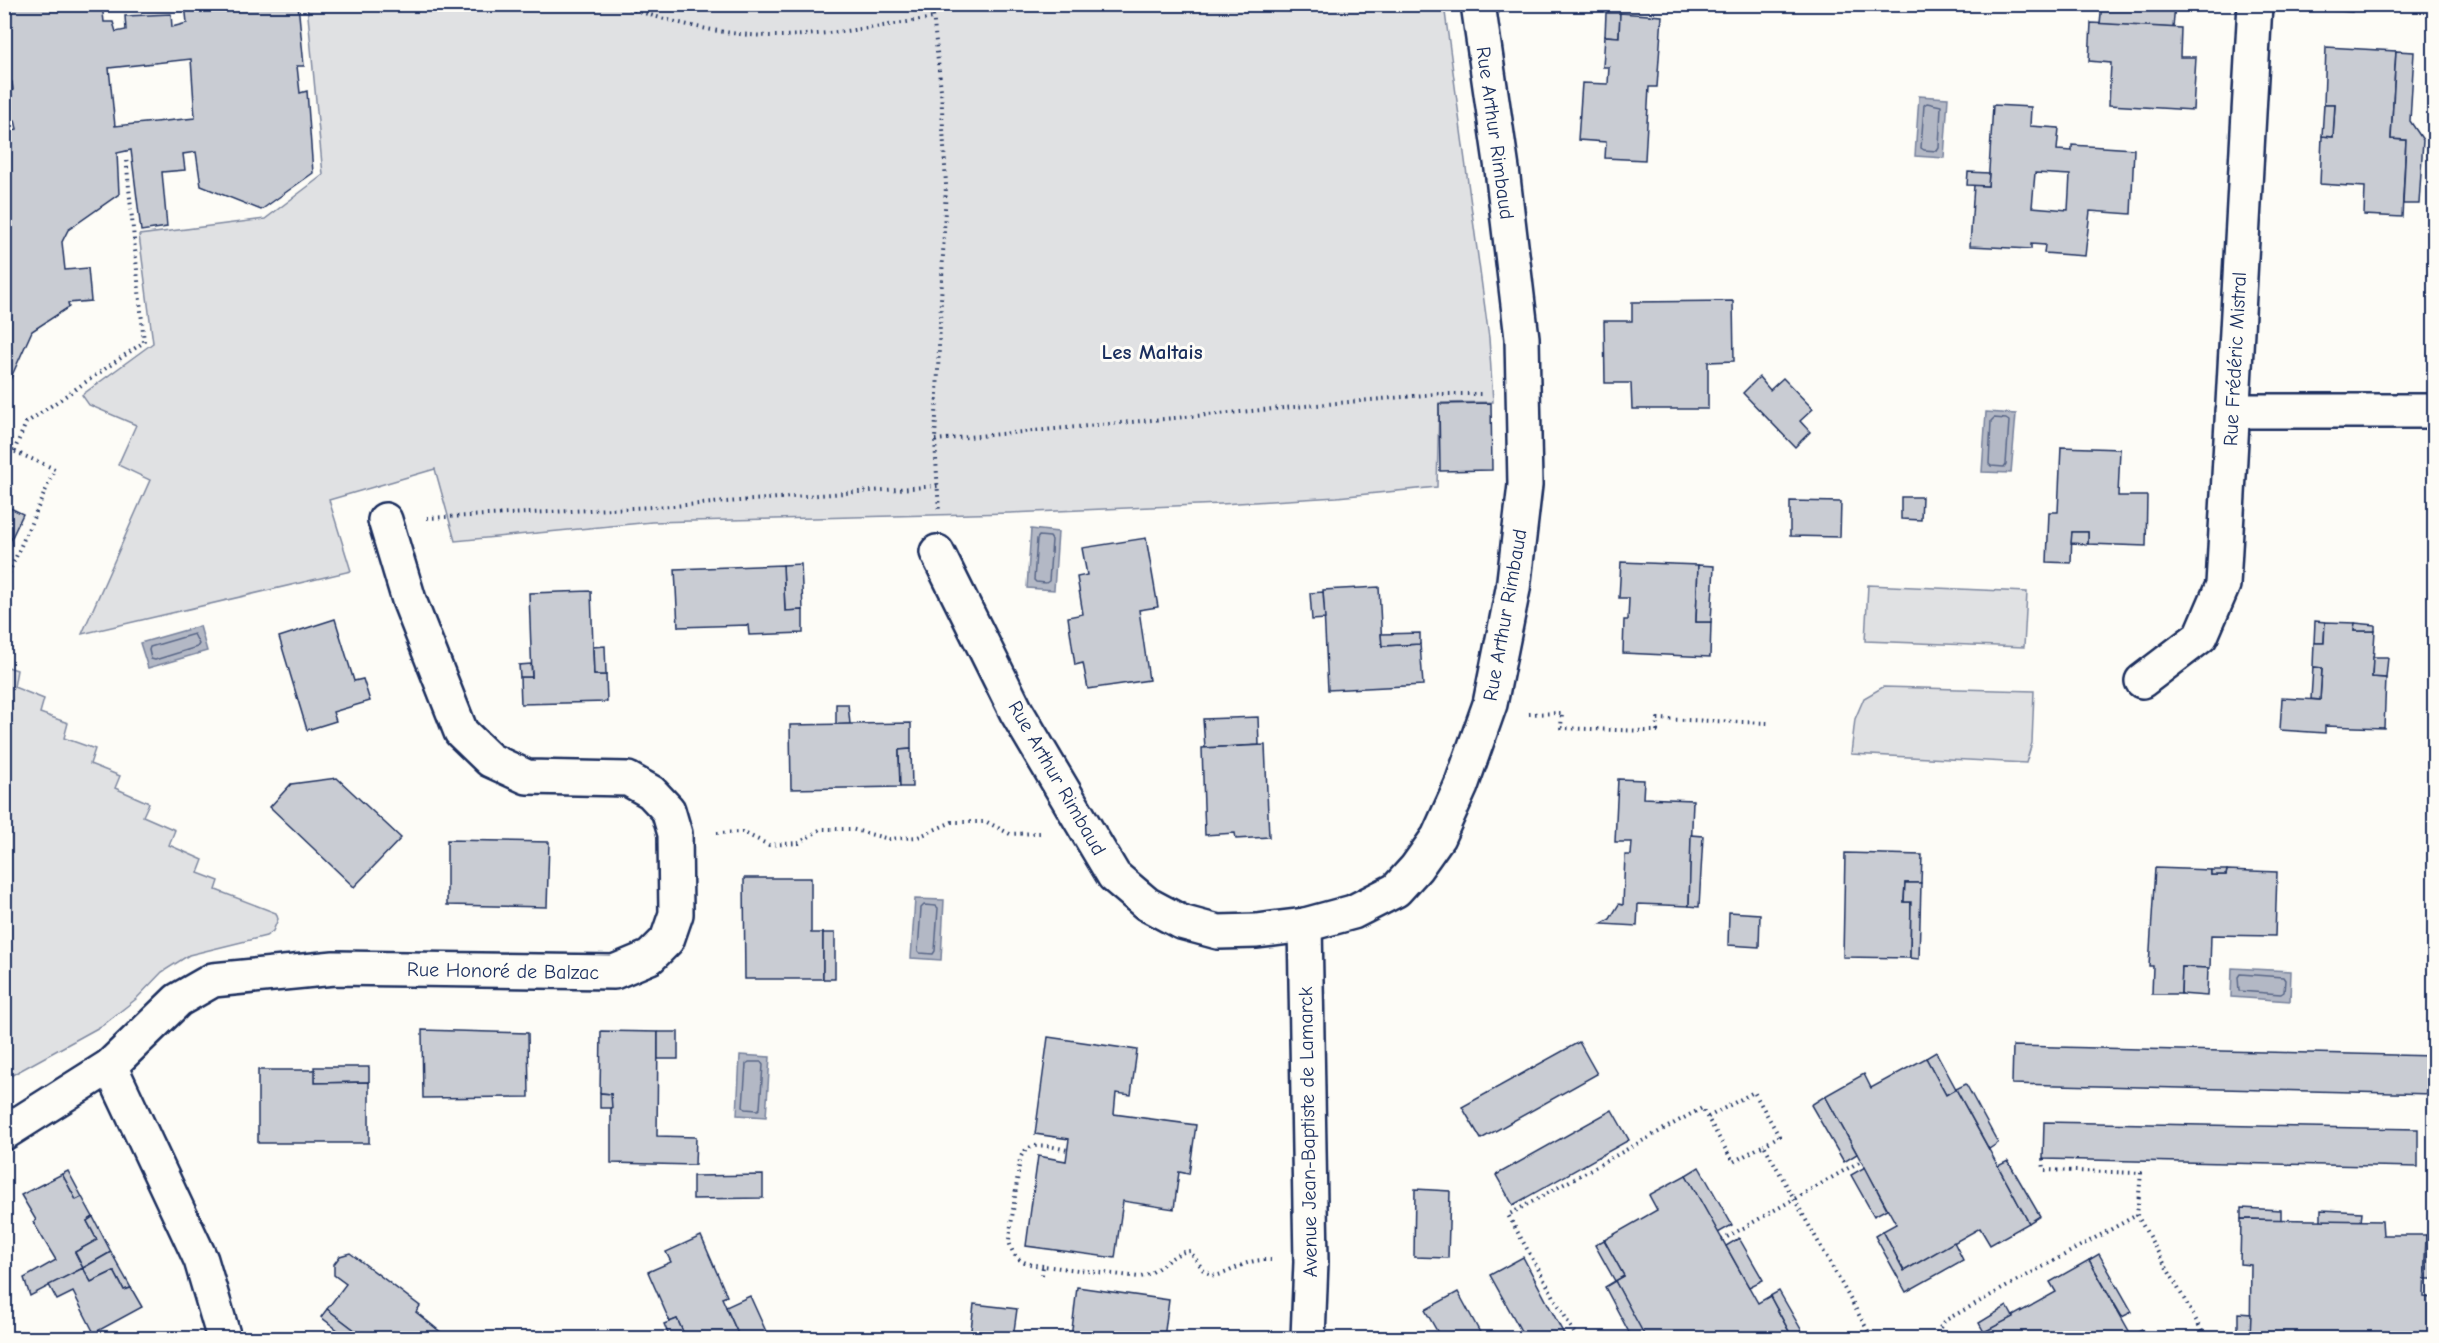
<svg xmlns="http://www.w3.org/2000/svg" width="2439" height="1343" viewBox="0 0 2439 1343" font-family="'Comic Neue',sans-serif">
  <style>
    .green { fill: #e0e1e3; stroke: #7e88a0; stroke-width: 1.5 }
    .water { fill: #b3b8c5; stroke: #76819c; stroke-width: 1.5 }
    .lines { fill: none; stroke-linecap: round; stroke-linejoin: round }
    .shore { stroke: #586687; stroke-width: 1.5 }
    .building { fill: #c9ccd3; stroke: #1b2f5e; stroke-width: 1.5; fill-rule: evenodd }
    .minor-casing { stroke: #1b2f5e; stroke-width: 38 }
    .path { stroke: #1b2f5e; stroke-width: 4; stroke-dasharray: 1.5 4.5; stroke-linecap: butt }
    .minor { stroke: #fdfcf7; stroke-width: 33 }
    .labels { text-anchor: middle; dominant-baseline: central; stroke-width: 6; stroke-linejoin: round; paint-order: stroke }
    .street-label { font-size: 20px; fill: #1b2f5e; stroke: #fdfcf7 }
    .neighbourhood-label { font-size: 21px; font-weight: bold; fill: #1b2f5e; stroke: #fdfcf7 }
  </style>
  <rect width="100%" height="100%" fill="#fdfcf7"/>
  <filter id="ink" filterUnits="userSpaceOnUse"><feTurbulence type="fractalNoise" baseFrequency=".0167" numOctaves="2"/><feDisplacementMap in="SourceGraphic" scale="12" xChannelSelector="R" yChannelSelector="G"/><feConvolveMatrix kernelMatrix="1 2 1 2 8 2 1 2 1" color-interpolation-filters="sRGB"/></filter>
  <g filter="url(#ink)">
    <!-- green -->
    <g class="green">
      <polygon points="307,5 1444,5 1489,338 1493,402 1439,403 1437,487 1337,497 1221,504 1010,513 652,522 455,541 435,469 329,500 351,571 82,634 150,480 118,465 136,425 89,405 82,395 153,343 139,235 265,219 323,175"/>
      <polygon points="1868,585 2027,592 2024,647 1865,641"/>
      <polygon points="5,666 17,670 14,687 44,699 40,713 68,723 64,738 95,749 90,764 120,776 115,788 149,803 143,816 175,830 169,845 203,860 198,873 219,881 216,890 276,913 278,919 273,931 266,936 189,955 162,972 136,999 103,1025 5,1079"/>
      <polygon points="1883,687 2034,691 2032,743 2026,763 1851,754 1855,719 1864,698"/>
    </g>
    <!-- water -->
    <g class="water">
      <polygon points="1919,96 1948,98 1944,158 1915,156"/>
      <polygon points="1986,412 2016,414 2011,473 1982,472"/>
      <polygon points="1031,529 1058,532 1054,590 1027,588"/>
      <polygon points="200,626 207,651 148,668 140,643"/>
      <polygon points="915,899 944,900 941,960 911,958"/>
      <polygon points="2232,968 2291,971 2290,1001 2231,997"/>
      <polygon points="740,1055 770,1057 766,1117 737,1115"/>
    </g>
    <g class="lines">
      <!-- shore -->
      <g class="shore">
        <polygon points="1927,103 1941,106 1939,148 1937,151 1924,150 1921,148 1924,105"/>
        <polygon points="1994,418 2006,419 2009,421 2006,464 2004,467 1991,466 1989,464 1991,421"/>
        <polygon points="1039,536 1050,537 1052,540 1049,581 1046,583 1036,582 1034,580 1037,539"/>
        <polygon points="194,634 199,644 197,647 155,660 151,659 149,650 150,647"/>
        <polygon points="924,905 936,906 938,908 935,951 933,954 920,953 918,951 921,908"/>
        <polygon points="2240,974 2283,977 2285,980 2284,992 2281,994 2239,991 2238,977"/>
        <polygon points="749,1062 761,1062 763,1065 760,1108 758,1110 745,1109 743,1107 746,1064"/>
      </g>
    </g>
    <!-- building -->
    <g class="building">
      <path d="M4,4H102L104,22H113L116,32L126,30L125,16L171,14L172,27L187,23L185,4H298L304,66H297L300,93L307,91L313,173L261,210L201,186L196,152L183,154L185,170L162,172L167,227L141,231L131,150L117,153L119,194L68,230L62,242L65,270L88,268L91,301L68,303L69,307L32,331L4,393V207L8,199L4,135L17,129L15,120L7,117L6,95L13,90L12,82L4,80ZM191,59L195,118L115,126L109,68Z"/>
      <polygon points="2102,4 2175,4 2173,28 2100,24"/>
      <polygon points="2296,4 2353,4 2352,12 2296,8"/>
      <polygon points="1606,13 1620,13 1619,37 1605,36"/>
      <polygon points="1620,13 1662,16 1657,87 1649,87 1645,160 1605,158 1606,142 1578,140 1582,83 1608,84 1609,67 1603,67 1605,36 1619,37"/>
      <polygon points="2091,23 2181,28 2180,57 2196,57 2193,110 2109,105 2111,63 2089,61"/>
      <polygon points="2326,47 2396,51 2391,139 2406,140 2402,217 2364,215 2365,187 2320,184 2322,136 2333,137 2335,104 2324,104"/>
      <polygon points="2396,51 2414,52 2410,121 2423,140 2419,204 2403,204 2406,140 2391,139"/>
      <polygon points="2324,104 2335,104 2333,137 2322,136"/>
      <path d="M1993,105L2031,107L2030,126L2059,128L2057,150L2072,151V145L2134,149L2131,214L2090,211L2085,256L2044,253L2045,245L2031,244V249L1970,246L1974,185L1988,186ZM2035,173L2070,175L2068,210L2032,207Z"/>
      <polygon points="1968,172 1989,173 1988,186 1967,185"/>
      <polygon points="1733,301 1734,361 1708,362 1708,409 1632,409 1631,383 1605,383 1604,321 1632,321 1632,302"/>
      <polygon points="1759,377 1770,390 1783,378 1813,409 1800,421 1810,432 1795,447 1743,393"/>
      <polygon points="1491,403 1492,470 1440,471 1439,404"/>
      <polygon points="2061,447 2120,449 2118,496 2147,496 2146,546 2088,544 2088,532 2072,532 2071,563 2047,562 2049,512 2058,512"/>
      <polygon points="1901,497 1922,497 1921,520 1901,519"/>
      <polygon points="1790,501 1841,502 1840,537 1790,536"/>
      <polygon points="4,505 23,514 4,554"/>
      <polygon points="2072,532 2088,532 2088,544 2071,543"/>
      <polygon points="1146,538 1158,607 1139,610 1149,680 1088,689 1083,663 1075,665 1068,617 1083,614 1077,577 1087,575 1082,548"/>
      <polygon points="1621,562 1698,565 1696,622 1711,622 1710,657 1623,653 1624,620 1628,620 1629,598 1619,598"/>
      <polygon points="801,564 803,610 785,611 783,565"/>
      <polygon points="783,565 785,611 803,610 803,633 749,635 748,625 678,627 675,569"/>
      <polygon points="1698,565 1714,566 1711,622 1696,622"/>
      <polygon points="1379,587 1382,646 1420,644 1423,685 1328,690 1323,590"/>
      <polygon points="591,591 594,675 606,675 607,702 521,704 520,677 532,677 529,593"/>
      <polygon points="1323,592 1325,619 1312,620 1310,593"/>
      <polygon points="335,619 354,681 363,679 370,701 333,712 336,721 307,730 279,637"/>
      <polygon points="2315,621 2325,622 2324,643 2314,643"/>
      <polygon points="2325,622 2355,623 2354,631 2375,631 2372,677 2386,678 2384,728 2325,726 2325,733 2280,730 2282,698 2320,700 2322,668 2313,667 2314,643 2324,643"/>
      <polygon points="2355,623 2375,625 2375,631 2354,631"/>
      <polygon points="1420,633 1420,644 1382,646 1381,634"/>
      <polygon points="605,646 606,675 594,675 593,647"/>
      <polygon points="2373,657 2388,657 2386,678 2372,677"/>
      <polygon points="531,664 532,677 520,677 519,665"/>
      <polygon points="2313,667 2322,668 2320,700 2311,699"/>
      <polygon points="836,704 848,704 850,724 836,725"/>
      <polygon points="1258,717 1259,745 1205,748 1203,719"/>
      <polygon points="911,723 911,749 899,750 900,787 791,789 790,725"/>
      <polygon points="1265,745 1269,837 1236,839 1235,833 1205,835 1202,748"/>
      <polygon points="911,749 912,787 900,787 899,750"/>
      <polygon points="337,778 401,838 354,887 270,807 291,784"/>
      <polygon points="1618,779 1644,780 1643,798 1693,800 1689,906 1638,904 1637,926 1601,924 1610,919 1619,904 1623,905 1625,855 1631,855 1632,842 1615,842"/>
      <polygon points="1691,835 1703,836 1699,907 1689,906"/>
      <polygon points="447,840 549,842 547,907 447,905"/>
      <polygon points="1845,853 1922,855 1921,883 1905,883 1904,902 1911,902 1910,958 1843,957"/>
      <polygon points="2155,868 2211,870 2211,875 2226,875 2227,870 2277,872 2275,936 2211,935 2210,968 2182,967 2181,994 2152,994 2153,966 2149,966"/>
      <polygon points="2211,870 2227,870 2226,875 2211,875"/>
      <polygon points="744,878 811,878 811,933 823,933 823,979 745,979"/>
      <polygon points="1905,883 1921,883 1919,959 1910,958 1911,902 1904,902"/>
      <polygon points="1729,912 1760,914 1759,947 1728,945"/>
      <rect x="823" y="933" width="12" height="46"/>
      <polygon points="2182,967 2208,968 2207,996 2181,994"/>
      <polygon points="422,1030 528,1033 529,1097 423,1098"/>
      <polygon points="601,1031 658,1032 657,1136 696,1137 695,1165 611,1163 611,1094 600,1093"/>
      <rect x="658" y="1032" width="20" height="27"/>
      <polygon points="1048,1037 1137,1050 1131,1095 1116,1093 1114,1114 1196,1125 1189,1174 1179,1172 1174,1209 1123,1201 1115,1258 1026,1246 1038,1156 1066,1161 1069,1139 1035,1134"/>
      <polygon points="1579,1042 1597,1074 1481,1139 1462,1107"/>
      <polygon points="2013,1046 2434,1056 2434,1094 2012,1084"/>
      <polygon points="1936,1052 1956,1089 1946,1095 1926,1058"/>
      <polygon points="1926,1058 1946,1095 1956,1089 2029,1223 1990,1245 1980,1228 1904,1271 1883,1231 1896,1224 1825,1096 1864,1074 1871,1088"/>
      <polygon points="314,1067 369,1067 369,1082 315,1083"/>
      <polygon points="258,1070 315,1070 315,1083 369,1082 369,1143 258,1143"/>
      <polygon points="1966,1084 1998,1143 1989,1149 1956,1089"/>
      <polygon points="600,1093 611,1094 612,1108 600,1108"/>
      <polygon points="1825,1096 1857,1154 1844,1162 1811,1105"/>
      <polygon points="1612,1110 1629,1140 1513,1205 1496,1175"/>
      <polygon points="2044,1122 2418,1129 2418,1167 2043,1159"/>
      <polygon points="2008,1161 2040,1216 2029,1223 1998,1166"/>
      <polygon points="1699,1167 1732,1225 1718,1233 1686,1175"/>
      <polygon points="1865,1167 1887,1209 1874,1216 1851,1175"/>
      <polygon points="68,1171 82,1197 76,1200 62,1174"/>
      <polygon points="62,1174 76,1200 82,1197 93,1217 87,1221 97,1240 75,1252 83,1268 30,1296 24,1278 56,1260 33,1222 36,1220 21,1195"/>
      <polygon points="763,1175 763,1198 693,1199 693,1176"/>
      <polygon points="1686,1175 1758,1303 1770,1296 1791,1335 1784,1338 1645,1338 1615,1281 1624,1276 1604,1240 1657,1210 1649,1195"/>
      <polygon points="1415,1189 1450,1191 1448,1258 1414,1257"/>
      <polygon points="2241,1208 2281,1210 2281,1220 2241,1219"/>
      <polygon points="2321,1210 2362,1212 2361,1222 2321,1221"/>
      <polygon points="93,1217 111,1252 83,1268 75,1252 97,1240 87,1221"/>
      <polygon points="2241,1219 2382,1221 2383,1235 2426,1235 2424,1297 2434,1298 2434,1338 2250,1338 2251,1265 2240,1264"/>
      <polygon points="1883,1231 1904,1271 1954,1242 1963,1260 1906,1292 1875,1236"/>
      <polygon points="2426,1235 2434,1236 2434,1279 2425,1279"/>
      <polygon points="701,1236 727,1296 722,1298 740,1338 686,1338 677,1319 670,1322 648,1272 671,1262 666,1252"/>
      <polygon points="1739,1238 1763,1280 1749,1287 1726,1246"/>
      <polygon points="1604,1240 1624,1276 1615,1281 1595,1245"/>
      <polygon points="111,1252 131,1288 124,1290 114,1271 91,1282 83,1268"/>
      <polygon points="350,1253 420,1306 416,1312 448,1338 365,1338 327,1309 346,1284 334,1275 334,1264 340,1256"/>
      <polygon points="2099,1254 2132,1312 2122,1317 2089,1260"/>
      <polygon points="1523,1257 1566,1338 1525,1338 1490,1275"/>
      <polygon points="2089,1260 2133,1338 1987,1338 1984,1332 2056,1292 2050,1282"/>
      <polygon points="83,1268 91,1282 114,1271 124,1290 131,1288 142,1307 94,1333 73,1292 57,1300 49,1285"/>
      <polygon points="1615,1281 1646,1338 1632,1338 1605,1287"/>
      <polygon points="1077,1287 1169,1300 1164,1338 1071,1338"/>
      <polygon points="1779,1291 1806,1338 1784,1338 1791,1335 1770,1296"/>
      <polygon points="1458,1292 1483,1338 1441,1338 1425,1310"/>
      <polygon points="750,1296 769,1338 740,1338 726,1307"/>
      <polygon points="974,1304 1017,1309 1013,1338 970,1338"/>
      <polygon points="2007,1306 2013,1317 1984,1332 1979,1323"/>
      <polygon points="327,1309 365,1338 348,1338 321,1317"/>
      <polygon points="2238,1313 2251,1314 2250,1338 2238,1338"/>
      <polygon points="677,1319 686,1338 670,1338 664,1324"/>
      <polygon points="2142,1330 2147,1338 2133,1338 2132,1335"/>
      <polygon points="18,1334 19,1338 4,1338 4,1335"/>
    </g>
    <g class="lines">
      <!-- minor casing -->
      <g class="minor-casing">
        <g id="minor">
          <polyline points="2232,411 2434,411"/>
          <polyline points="937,552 1016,711 1077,814 1114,876 1147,904 1181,922 1218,932 1257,931 1305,925 1353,912 1396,890 1416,868 1438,837 1461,786 1490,704 1513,589 1525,485 1522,338 1502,169 1478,4"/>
          <polyline points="2142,681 2201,636 2223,585 2255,4"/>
          <polyline points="1305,925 1311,1262 1308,1338"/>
          <polyline points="110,1066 201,1260 224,1338"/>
          <polyline points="4,1133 110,1066 178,1000 213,980 334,968 614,972 650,957 667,940 676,914 675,834 668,810 651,792 628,779 527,777 490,760 461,732 409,600 385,520"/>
        </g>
      </g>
      <!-- path -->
      <g class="path">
        <path d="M617,4C665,21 723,36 774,36C825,36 882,26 933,18"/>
        <polyline points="932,4 941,90 946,185 935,440 939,513"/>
        <polyline points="4,107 7,106"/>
        <polyline points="935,440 1436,394 1484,394"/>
        <polyline points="4,447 55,469 4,584"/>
        <polyline points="14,451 26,423 144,342 126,157"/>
        <polyline points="427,518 673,506 938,486"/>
        <polyline points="1529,714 1562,713 1561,728 1646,731 1657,731 1658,719 1769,723"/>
        <polyline points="717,833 742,832 769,845 799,843 821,829 851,829 889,839 918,837 952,822 987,822 1010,834 1040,833"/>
        <polyline points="1708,1117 1754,1092 1779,1136 1764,1145"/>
        <polyline points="2043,1159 2044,1170 2141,1173 2137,1215 2206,1338"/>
        <polyline points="1722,1240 1861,1161"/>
        <path d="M1043,1266C1024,1264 1013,1261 1009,1240L1020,1159C1028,1138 1051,1147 1068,1150"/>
        <path d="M1042,1275L1043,1266L1140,1277C1159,1273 1171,1252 1190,1251L1204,1271L1215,1276C1239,1270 1242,1259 1271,1260"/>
        <polyline points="1577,1338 1508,1215 1702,1108 1733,1162 1764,1145 1872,1338"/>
        <polyline points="1934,1338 1944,1321 2137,1215"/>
      </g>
      <!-- minor -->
      <use href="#minor" class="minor"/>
    </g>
  </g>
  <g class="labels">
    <!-- street labels -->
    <g class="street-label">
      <text transform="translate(1495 133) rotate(82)">Rue Arthur Rimbaud</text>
      <text transform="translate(2235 359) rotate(-87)">Rue Frédéric Mistral</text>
      <text transform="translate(1505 615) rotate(-80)">Rue Arthur Rimbaud</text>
      <text transform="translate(1057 778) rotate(60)">Rue Arthur Rimbaud</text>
      <text transform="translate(503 971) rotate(1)">Rue Honoré de Balzac</text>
      <text transform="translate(1308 1132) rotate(-91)">Avenue Jean-Baptiste de Lamarck</text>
    </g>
    <!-- neighbourhood labels -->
    <g class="neighbourhood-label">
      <text x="1152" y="352">Les Maltais</text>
    </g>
  </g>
  <!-- margin -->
  <rect width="2439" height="1343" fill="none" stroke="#fdfcf7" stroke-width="24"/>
  <rect x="12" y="12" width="2415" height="1319" fill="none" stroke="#1b2f5e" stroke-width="2" filter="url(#ink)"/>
</svg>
